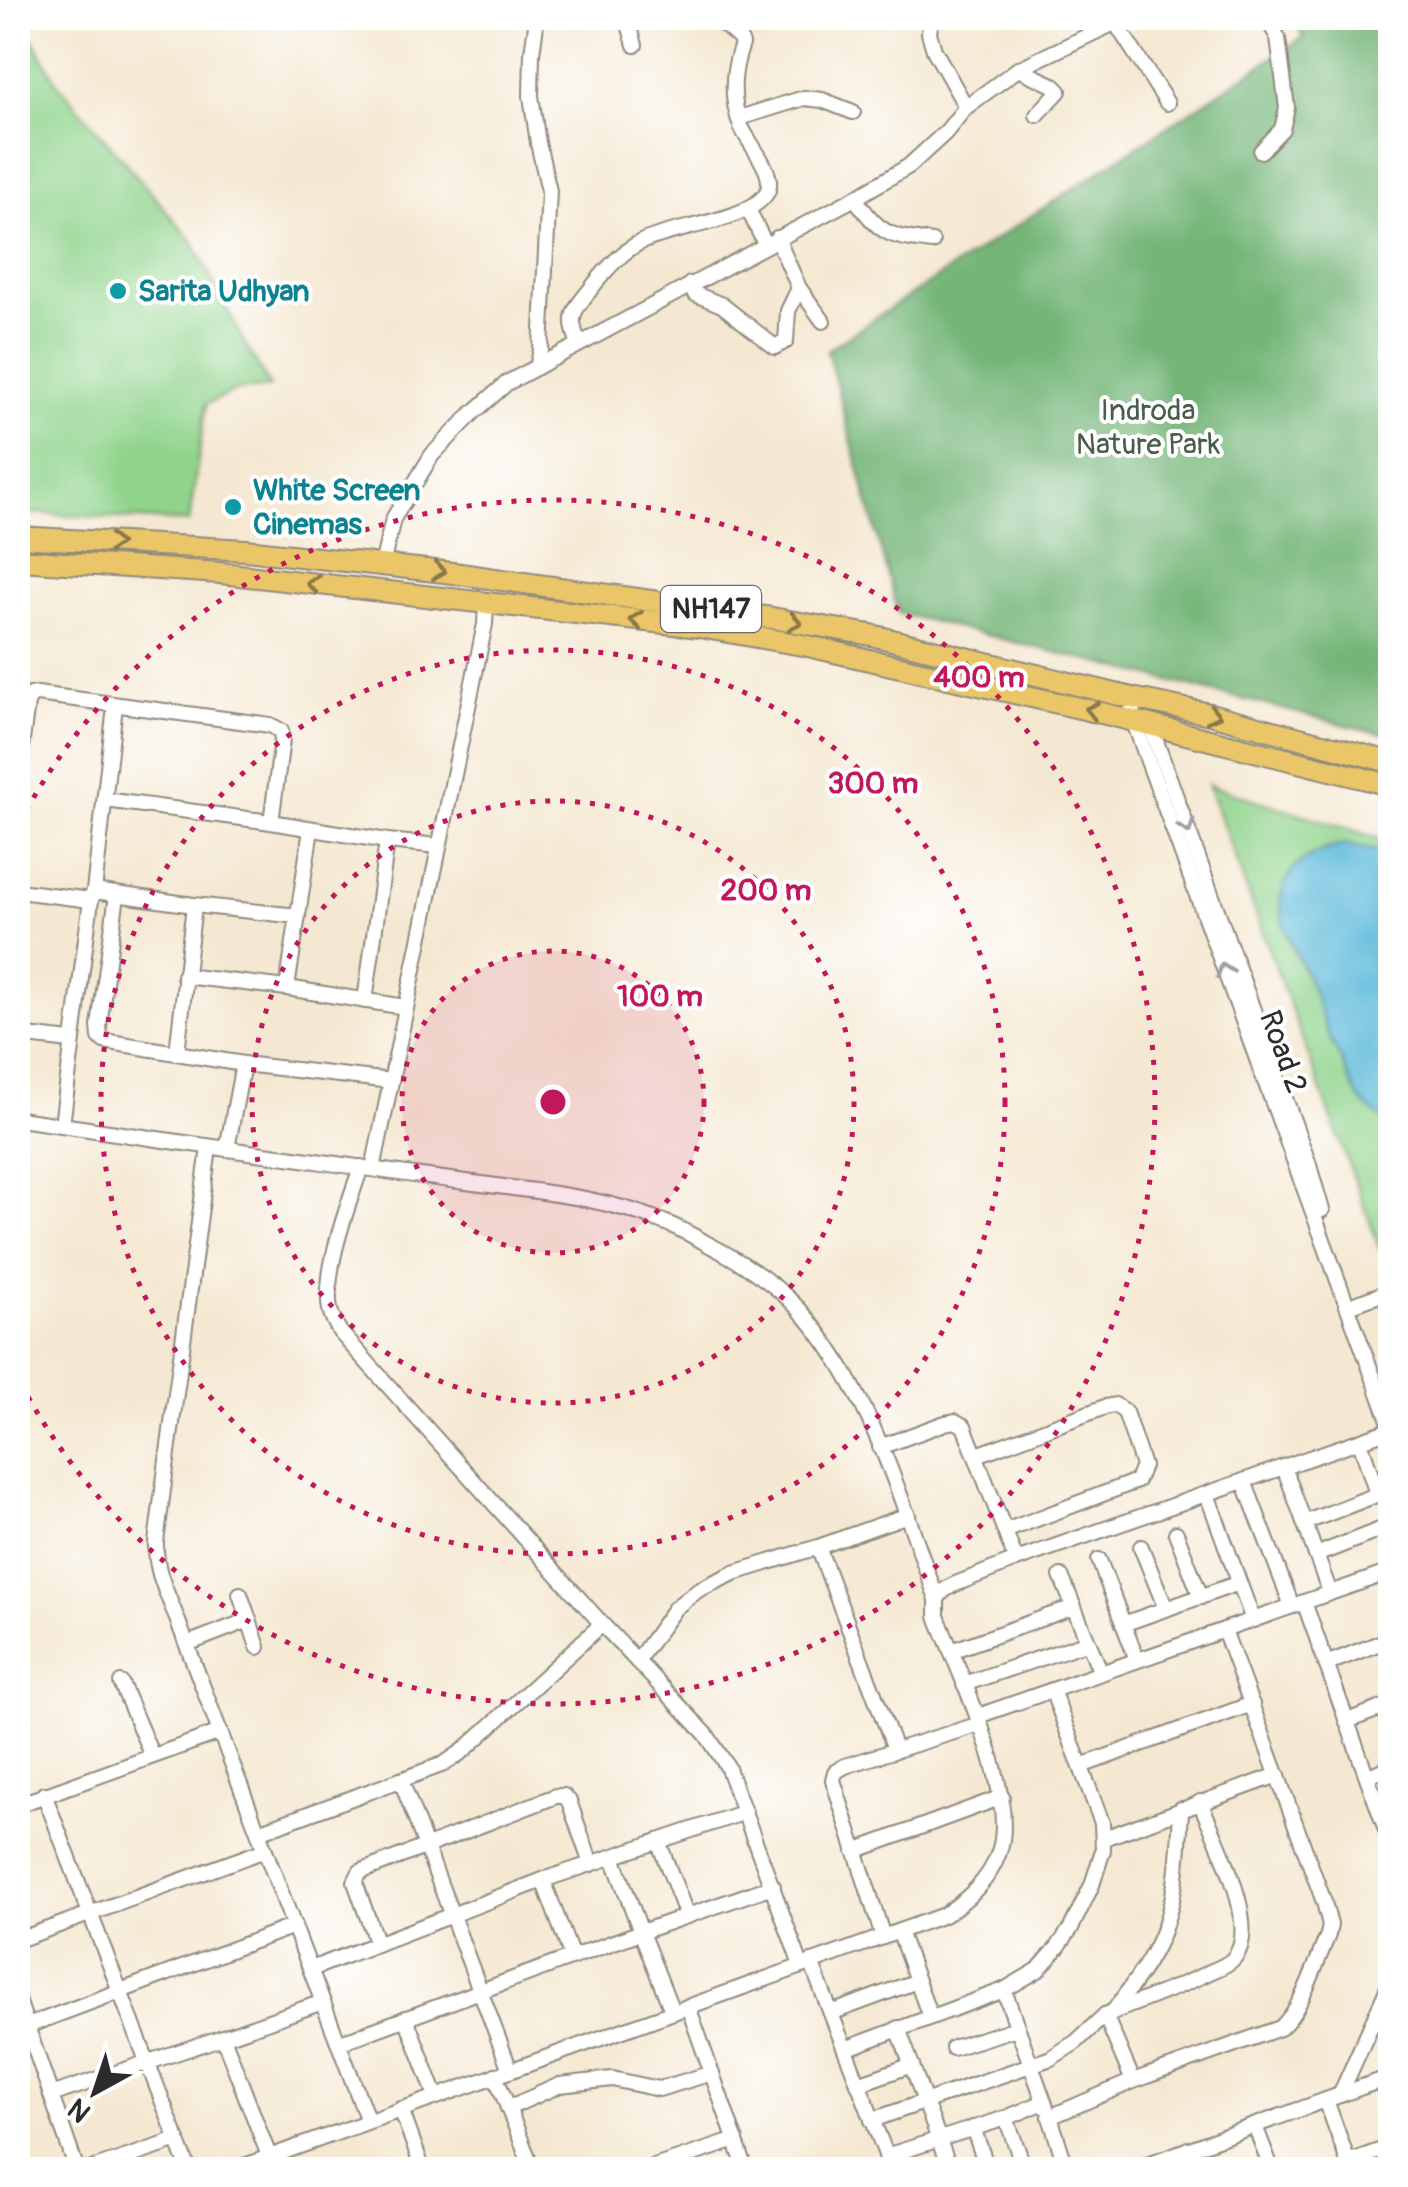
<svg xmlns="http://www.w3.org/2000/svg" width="1408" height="2187" viewBox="0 0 1408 2187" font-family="Pangolin,sans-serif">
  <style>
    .green { fill: #90d48c; stroke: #5e805c; stroke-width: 2.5 }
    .forest { fill: #74b678; stroke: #507052; stroke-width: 2.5 }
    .water { fill: #5bb9d9; stroke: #437282; stroke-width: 2.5 }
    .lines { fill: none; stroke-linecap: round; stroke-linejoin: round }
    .minor-casing { stroke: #908a7e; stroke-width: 18 }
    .highway-casing { stroke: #908a7e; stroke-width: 24 }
    .minor { stroke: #fff; stroke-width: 14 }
    .highway { stroke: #eac669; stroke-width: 20 }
    .oneway { stroke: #8a784a }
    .oneway2 { stroke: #a0a0a0 }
    .ring { fill: none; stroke: #c2185b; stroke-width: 5; stroke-dasharray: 5 10 }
    .culture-dot { fill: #0f9aa8; stroke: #fff; stroke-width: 4 }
    .labels { text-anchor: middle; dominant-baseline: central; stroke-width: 8; stroke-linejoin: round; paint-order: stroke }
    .shield { fill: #fff; stroke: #6b6b6b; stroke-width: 2.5 }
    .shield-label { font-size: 28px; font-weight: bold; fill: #2b2b2b }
    .culture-label { font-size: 30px; font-weight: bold; fill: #0d838f; stroke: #fff; text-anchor: start }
    .park-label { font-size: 30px; fill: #495e48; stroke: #fff }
    .street-label { font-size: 30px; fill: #2b2b2b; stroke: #fff }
    .centre { fill: #c2185b; stroke: #fff; stroke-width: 5 }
    .ring-label { font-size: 30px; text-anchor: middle; font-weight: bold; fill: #c2185b; stroke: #fff; stroke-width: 8; stroke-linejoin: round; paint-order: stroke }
  </style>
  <rect width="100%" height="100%" fill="#fff"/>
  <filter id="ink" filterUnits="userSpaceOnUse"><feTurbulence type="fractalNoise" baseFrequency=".01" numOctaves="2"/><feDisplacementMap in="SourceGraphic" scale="20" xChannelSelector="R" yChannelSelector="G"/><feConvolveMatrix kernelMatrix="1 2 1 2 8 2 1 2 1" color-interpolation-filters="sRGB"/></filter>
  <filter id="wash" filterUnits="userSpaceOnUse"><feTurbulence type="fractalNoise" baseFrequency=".0048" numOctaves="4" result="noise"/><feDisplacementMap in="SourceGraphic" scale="40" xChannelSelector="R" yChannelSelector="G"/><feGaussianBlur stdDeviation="2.25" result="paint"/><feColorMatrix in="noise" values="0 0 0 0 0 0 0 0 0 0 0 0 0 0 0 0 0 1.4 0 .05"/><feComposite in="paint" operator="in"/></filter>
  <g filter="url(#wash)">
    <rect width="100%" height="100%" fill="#f5e8d2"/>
    <!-- green -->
    <g class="green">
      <polygon points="18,18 21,18 57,83 193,242 243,341 270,387 237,390 206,404 189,522 18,512"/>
      <polygon points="1208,785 1390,842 1390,1260 1385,1262"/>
    </g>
    <!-- forest -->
    <polygon class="forest" points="1292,18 1390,18 1390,736 898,613 827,350 1304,37"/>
    <!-- water -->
    <path class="water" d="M1346,844L1376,851L1390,861V1121C1379,1117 1367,1109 1360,1099C1352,1089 1347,1076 1343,1064C1339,1055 1333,1046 1329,1037C1322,1020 1318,1002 1311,986C1301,960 1274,920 1282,892C1290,860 1317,851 1346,844Z"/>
  </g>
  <g filter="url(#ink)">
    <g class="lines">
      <!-- minor casing -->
      <g class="minor-casing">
        <g id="minor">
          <polyline points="627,18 635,45"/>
          <polyline points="847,18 855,21 861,18"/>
          <polyline points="931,18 929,33 934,50 966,107"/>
          <polyline points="1115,22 1167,103"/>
          <polyline points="1018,69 1053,85 1059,91 1037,115"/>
          <polyline points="739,118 804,98 822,100 853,112"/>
          <polyline points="1261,151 1282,129 1287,108 1278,38 1267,18"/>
          <path d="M855,198C881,235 887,236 932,242"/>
          <polyline points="748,209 765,244"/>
          <polyline points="777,238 799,288 823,321"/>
          <polyline points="690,284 695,294 722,305 775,347 786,341 788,311 799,288"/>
          <path d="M579,344C568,317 572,312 590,290C603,273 621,252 639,243C672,226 747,222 766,194C779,175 748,144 741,126C730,98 732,71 742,44L739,38L716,18"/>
          <polyline points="537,367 855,198 909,166 946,132 966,107 1018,69 1125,18"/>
          <polyline points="382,565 393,519 432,455 473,413 507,383 537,367 541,350 549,191 538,143 531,96 532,53 537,18"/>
          <polyline points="1132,698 1133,720 1390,1423"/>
          <polyline points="1149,722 1308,1162 1322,1210"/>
          <polyline points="18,770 27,703 31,695 37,694 270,725 281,731 282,740 271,822"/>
          <polyline points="105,800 271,822 387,841 439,846"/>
          <polyline points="18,891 91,900"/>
          <polyline points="94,891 194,905 298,916"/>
          <polyline points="117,895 99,1026 100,1037 104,1041 243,1064 391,1081"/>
          <polyline points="184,976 287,988 405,1007"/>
          <polyline points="287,988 311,829"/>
          <polyline points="365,1001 387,841"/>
          <polyline points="18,1035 71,1041"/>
          <polyline points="177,1052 194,905"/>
          <path d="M18,1119C112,1132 207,1147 302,1159C357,1167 411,1175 466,1182C533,1191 602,1196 666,1223C684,1230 702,1241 719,1250C748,1266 775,1284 798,1308C870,1386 901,1502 937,1599"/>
          <polyline points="62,1125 91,900 94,891 115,706"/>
          <path d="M209,1148L156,1542C155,1568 164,1587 174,1611L368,2121"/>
          <polyline points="227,1149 243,1064"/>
          <path d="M361,1167C348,1206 323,1270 330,1310C332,1317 336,1325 340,1332L602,1624L706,1734L727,1766L801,1965"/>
          <polyline points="373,1169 485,624 486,603"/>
          <polyline points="1349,1306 1390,1291"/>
          <polyline points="880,1447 945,1423 955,1421 964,1426 1016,1560"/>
          <polyline points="977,1455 1105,1407 1115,1405 1125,1412 1143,1466 1137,1481 1005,1531"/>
          <polyline points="1284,1467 1330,1593"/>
          <polyline points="1244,1481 1292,1606"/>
          <polyline points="1207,1494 1253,1620"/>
          <polyline points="1304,1523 1376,1495 1376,1491 1360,1441"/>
          <polyline points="1176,1533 1201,1597"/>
          <polyline points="818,1547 895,1749"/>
          <polyline points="1141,1547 1166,1609"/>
          <polyline points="1316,1555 1390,1526"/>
          <polyline points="1099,1560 1137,1660"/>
          <polyline points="1061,1576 1101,1673"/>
          <polyline points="240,1594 249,1620"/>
          <polyline points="1304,1602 1390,1841"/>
          <polyline points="1123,1624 1239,1583"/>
          <polyline points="187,1644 249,1620 258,1647"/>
          <polyline points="951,1651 1074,1607"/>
          <polyline points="637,1661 675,1608 698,1590 734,1573 818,1547 908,1515"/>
          <polyline points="1326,1664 1390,1639"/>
          <polyline points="121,1683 152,1756"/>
          <polyline points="964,1684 1088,1642"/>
          <polyline points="978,1716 1390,1572"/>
          <polyline points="1347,1721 1390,1705"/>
          <polyline points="1081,1766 1252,1704"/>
          <polyline points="1367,1776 1390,1768"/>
          <polyline points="401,1780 510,2070"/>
          <polyline points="44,1794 189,2170"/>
          <polyline points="18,1805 220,1732"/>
          <polyline points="259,1832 444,1764 463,1751 602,1624"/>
          <polyline points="1104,1838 1278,1775"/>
          <polyline points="658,1841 687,1916"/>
          <polyline points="855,1851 1002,1797"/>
          <polyline points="543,1880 745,1812"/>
          <polyline points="899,1931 930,2017"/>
          <polyline points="883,1937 833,1780 835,1772 845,1766 980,1724"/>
          <polyline points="18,1940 265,1850"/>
          <polyline points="377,1944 355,1882 360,1872 556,1796 564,1796 569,1801 591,1864"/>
          <polyline points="811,1962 892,2170"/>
          <polyline points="311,1969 543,1880 572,1957"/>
          <polyline points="1004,1990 1046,2107"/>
          <polyline points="18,2000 77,2170"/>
          <polyline points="688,2006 746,2170"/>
          <polyline points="672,2011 641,1932 773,1886"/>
          <path d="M1113,2012C1132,1985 1155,1957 1165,1925C1178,1888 1179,1848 1181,1809"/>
          <polyline points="831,2013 917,1981"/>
          <polyline points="406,2018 436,2096"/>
          <polyline points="27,2026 294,1926"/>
          <polyline points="898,2028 950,2170"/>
          <polyline points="223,2037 323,2002"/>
          <polyline points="339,2043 641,1932 613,1857"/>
          <polyline points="953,2048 1017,2028"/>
          <polyline points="845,2049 1004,1990 1038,1970 1058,1947 1071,1928 1092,1885 1103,1850 1102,1823 1052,1690"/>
          <polyline points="495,2075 533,2170"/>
          <path d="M1133,2081L1105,2015C1141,2001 1178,1988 1212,1971C1219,1968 1227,1965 1232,1960C1264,1930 1214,1836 1200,1802"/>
          <polyline points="858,2084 912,2065"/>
          <polyline points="51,2095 223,2037 269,2156"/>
          <polyline points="1340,2095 1390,1983"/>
          <polyline points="1326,2100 1351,2170"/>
          <polyline points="508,2108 560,2085 612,2079 659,2089 712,2073"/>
          <polyline points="401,2109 423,2170"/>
          <polyline points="1006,2118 1025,2170"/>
          <polyline points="872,2120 1051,2058 1076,2042 1105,2015"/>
          <polyline points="1255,2126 1272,2170"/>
          <polyline points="973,2128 988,2170"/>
          <polyline points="1188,2149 1195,2170"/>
          <polyline points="886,2156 1006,2118 1044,2102"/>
          <polyline points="1348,2162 1390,2147"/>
          <polyline points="89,2170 178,2140"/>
          <path d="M233,2170L944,1915C968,1899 990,1880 999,1852C1019,1794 959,1674 937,1616V1599L943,1591L953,1585L1016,1560L1390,1430"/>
          <polyline points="645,2170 736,2140"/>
          <path d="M1067,2170L1050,2117L1133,2081L1280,2028C1302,2010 1316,1962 1328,1935L1330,1925L1324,1902L1224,1630"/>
          <polyline points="1131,2170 1390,2077"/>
        </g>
      </g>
      <!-- highway casing -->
      <g class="highway-casing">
        <g id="highway">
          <polyline points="18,537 246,550 453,573 772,618 871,635 1132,698 1210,714 1390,762"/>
          <polyline points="18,560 221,573 700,627 808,646 1110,715 1390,785"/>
        </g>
      </g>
      <!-- minor -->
      <use href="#minor" class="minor"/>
      <!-- highway -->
      <use href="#highway" class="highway"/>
    </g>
    <!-- one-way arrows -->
    <defs><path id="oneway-chevron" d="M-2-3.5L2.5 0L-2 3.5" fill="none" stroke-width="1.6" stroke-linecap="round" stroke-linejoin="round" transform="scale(2.5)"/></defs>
    <g class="oneway">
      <use href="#oneway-chevron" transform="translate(115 543) rotate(3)"/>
      <use href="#oneway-chevron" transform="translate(439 571) rotate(7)"/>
      <use href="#oneway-chevron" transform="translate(313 584) rotate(-174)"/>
      <use href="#oneway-chevron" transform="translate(636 620) rotate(-174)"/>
      <use href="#oneway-chevron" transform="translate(795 622) rotate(10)"/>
      <use href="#oneway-chevron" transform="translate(1092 710) rotate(-167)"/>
      <use href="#oneway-chevron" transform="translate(1214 715) rotate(14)"/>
    </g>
    <g class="oneway2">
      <use href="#oneway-chevron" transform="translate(1187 827) rotate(70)"/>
      <use href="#oneway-chevron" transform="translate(1224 970) rotate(-110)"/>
    </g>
  </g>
  <!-- distance rings -->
  <circle cx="553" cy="1102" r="151" fill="#c2185b" fill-opacity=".12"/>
  <g class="ring">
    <circle cx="553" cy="1102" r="151"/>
    <circle cx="553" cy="1102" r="301"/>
    <circle cx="553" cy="1102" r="452"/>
    <path d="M19 824A602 602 0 1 1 19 1380"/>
  </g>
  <!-- markers -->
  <g class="culture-dot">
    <circle cx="118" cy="291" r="10"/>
    <circle cx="233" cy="507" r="10"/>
  </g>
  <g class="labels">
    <!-- shield labels -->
    <rect class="shield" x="661" y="586" width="100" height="46" rx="8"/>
    <g class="shield-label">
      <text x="711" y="609">NH147</text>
    </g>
    <!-- culture labels -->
    <g class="culture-label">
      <text x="138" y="291">Sarita Udhyan</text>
      <text x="253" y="490">White Screen<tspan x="253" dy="34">Cinemas</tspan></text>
    </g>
    <!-- park labels -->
    <g class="park-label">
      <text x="1148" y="410">Indroda<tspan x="1148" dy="34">Nature Park</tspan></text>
    </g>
    <!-- street labels -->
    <g class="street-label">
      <text transform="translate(1283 1052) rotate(70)">Road 2</text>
    </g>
  </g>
  <circle cx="553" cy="1102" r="15" class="centre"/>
  <g class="ring-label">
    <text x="979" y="687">400 m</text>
    <text x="873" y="793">300 m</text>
    <text x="766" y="900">200 m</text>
    <text x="660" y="1006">100 m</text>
  </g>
  <!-- margin -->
  <rect width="1408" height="2187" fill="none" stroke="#fff" stroke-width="60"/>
  <!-- north arrow -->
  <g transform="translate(95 2092) rotate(220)" stroke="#ffffff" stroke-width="8" paint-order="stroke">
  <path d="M0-8L18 38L0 25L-18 38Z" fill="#2b2b2b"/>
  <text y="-15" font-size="28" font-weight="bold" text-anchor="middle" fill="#2b2b2b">N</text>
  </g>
</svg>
